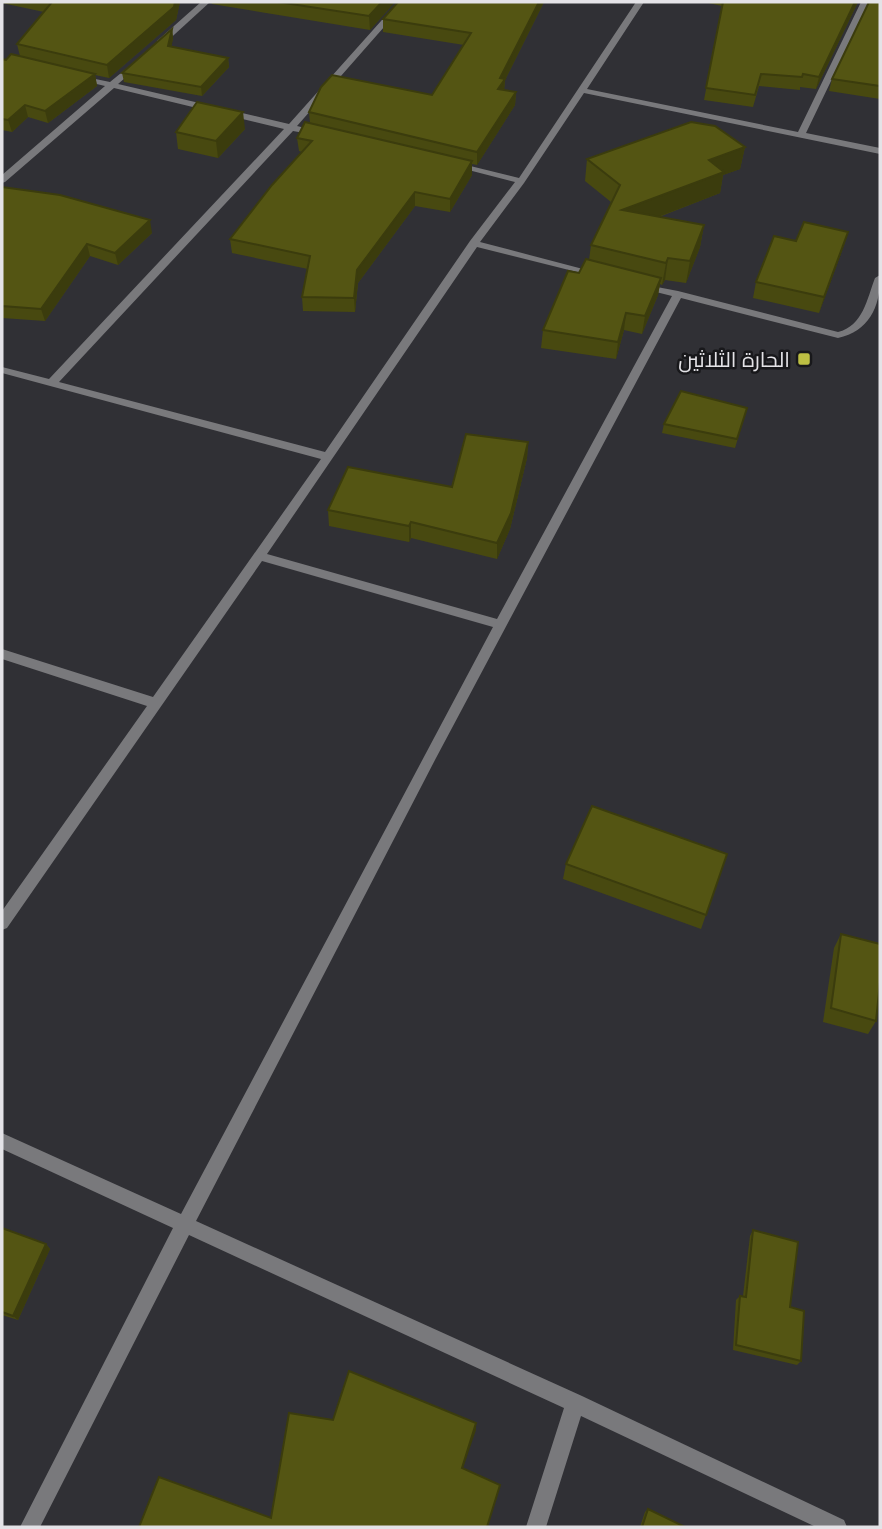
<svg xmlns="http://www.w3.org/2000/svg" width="882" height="1529" viewBox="0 0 882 1529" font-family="Montserrat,Cairo,sans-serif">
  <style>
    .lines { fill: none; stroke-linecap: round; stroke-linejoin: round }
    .minor { fill: #79797c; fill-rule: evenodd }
    .wall { fill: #484910 }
    .shaded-wall { fill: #3b3c0d }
    .building { fill: #545513; stroke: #3b3c0d; stroke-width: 2 }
    .poi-dot { fill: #bdbf43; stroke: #18181b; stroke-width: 2.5 }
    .labels { text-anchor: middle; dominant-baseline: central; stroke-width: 5; stroke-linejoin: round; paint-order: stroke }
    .far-poi-label { font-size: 21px; fill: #e4e3e7; stroke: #18181b; text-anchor: end }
  </style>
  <rect width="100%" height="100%" fill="#303035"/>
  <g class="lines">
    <!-- minor -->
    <g class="minor">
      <polygon points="201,2 210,2 163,45 157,45 157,41"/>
      <path d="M398,2H406L297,126L321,132V136L293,131L59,382L325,452L470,241L515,182L449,165L454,162L519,178L636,2H644L587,89L798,132L861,2H869L806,133L880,148V154L584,93L524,183L480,242L602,274L597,277L477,247L267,554L497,619L672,296L636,287V283L678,291L838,332C863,326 867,299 875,278L880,275C881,305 870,331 838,338L681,298L436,758L196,1221L582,1396L844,1520L847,1527H816L581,1416L546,1527H526L564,1408L189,1235L40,1527H20L173,1228L2,1149V1133L181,1214L493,627L262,561L7,928L2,930V911L147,706L2,659V649L153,697L321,459L2,373V367L49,379L284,129L114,88L5,182L2,183V175L105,86L76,79V75L110,82L137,60L141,63L140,65L118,84L289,124Z"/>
    </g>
  </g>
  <!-- wall -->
  <g class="wall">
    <polygon points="2,2 180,2 176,20 109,78 95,75 97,86 48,123 28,117 12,132 2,130 2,59 6,60 20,56 17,44 44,12 2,3"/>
    <polygon points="211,2 395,2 370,30 212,4"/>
    <polygon points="398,2 544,2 505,80 504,90 516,92 515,105 477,165 472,164 472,175 450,212 415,206 358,283 355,312 303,311 302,297 308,269 232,253 230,239 302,152 299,151 297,138 310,123 309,112 432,95 464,45 383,32 383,19"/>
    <polygon points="704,2 858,2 816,89 800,87 800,90 759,86 753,107 704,100 722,6"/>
    <polygon points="880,2 880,99 829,91 832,79"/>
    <polygon points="172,29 173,38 171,47 228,58 229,67 202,96 124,82 122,73"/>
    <polygon points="245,129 218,158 178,149 176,132"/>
    <polygon points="745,147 740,169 723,175 720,193 659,217 704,225 700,247 686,283 665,280 662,285 660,284 658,295 642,334 624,330 616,359 541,348 543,330 579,273 589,260 591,245 611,202 585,181 587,159"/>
    <polygon points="2,187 152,233 118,265 90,256 45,321 2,318"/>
    <polygon points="848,232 843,248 819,313 753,298 756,282 796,241"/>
    <polygon points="747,408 735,448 662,433 664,424"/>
    <polygon points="528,442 527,458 510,529 497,559 411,538 409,542 329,526 328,510 452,487"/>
    <polygon points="727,854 701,929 563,879 566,864"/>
    <polygon points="841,934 876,1021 868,1034 823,1022 834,948"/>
    <polygon points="2,1228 46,1244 50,1249 18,1320 2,1315"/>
    <polygon points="753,1230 790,1307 801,1361 797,1365 733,1350 736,1300 740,1296 743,1296 750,1236"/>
    <polygon points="648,1509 685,1527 640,1527 645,1512"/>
  </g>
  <!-- shaded-wall -->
  <g class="shaded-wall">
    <polygon points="175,2 180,2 176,20 109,78 107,65"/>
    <polygon points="382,2 395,2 370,30 369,16"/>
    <polygon points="539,2 544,2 505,80 504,92 497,102 500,78"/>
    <polygon points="855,2 858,2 816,89 819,77"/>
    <polygon points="172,29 173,38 170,55 168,46"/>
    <polygon points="228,58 229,67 202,96 201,87"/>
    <polygon points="95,74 97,86 48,123 45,111"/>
    <polygon points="516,92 515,105 477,165 477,152"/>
    <polygon points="25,105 28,117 12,132 8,120"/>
    <polygon points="243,112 245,129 218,158 216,141"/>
    <polygon points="745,147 740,169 723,175 720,193 619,232 622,210 709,160"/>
    <polygon points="472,161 472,175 450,212 450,199"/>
    <polygon points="415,192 415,206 358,283 355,312 354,298 357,270"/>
    <polygon points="150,220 152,233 118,265 115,253"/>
    <polygon points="704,225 700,247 686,283 690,261"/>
    <polygon points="848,232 843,248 819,313 824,297"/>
    <polygon points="87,244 90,256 45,321 41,309"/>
    <polygon points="668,258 665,280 662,285 666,263"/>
    <polygon points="661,278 658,295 642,334 645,316"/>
    <polygon points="626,313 624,330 616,359 618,342"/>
    <polygon points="528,442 527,458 510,529 497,559 497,543"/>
    <polygon points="411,522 411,538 409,542 409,526"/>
    <polygon points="46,1244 50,1249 18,1320 13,1316"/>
    <polygon points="476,1423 476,1430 461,1474 462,1468"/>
  </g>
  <!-- building -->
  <g class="building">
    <polygon points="52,2 175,2 174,7 107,65 17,44"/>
    <polygon points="278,2 382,2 369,16"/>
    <polygon points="398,2 539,2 500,78 505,79 498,89 516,92 477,152 309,112 321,87 332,75 432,95 471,33 383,19"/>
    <polygon points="723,2 855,2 819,77 803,74 802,77 761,74 755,95 706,88"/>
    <polygon points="869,2 880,2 880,86 832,79"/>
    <polygon points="172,29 168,46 228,58 201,87 122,73"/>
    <polygon points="11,54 95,74 45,111 25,105 8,120 2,119 2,59 6,60"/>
    <polygon points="197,102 243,112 216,141 176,132"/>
    <polygon points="305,122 472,161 450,199 415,192 357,270 354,298 302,297 310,256 230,239 272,185 312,141 297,138"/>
    <polygon points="691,122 715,126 745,147 709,160 724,172 622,210 704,225 690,261 668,258 666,263 591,245 620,185 587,159"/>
    <polygon points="2,187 60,195 150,220 115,253 87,244 41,309 2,306"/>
    <polygon points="804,222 848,232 824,297 756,282 774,236 796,241"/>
    <polygon points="586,259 661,278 645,316 626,313 618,342 543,330 568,271 579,273"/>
    <polygon points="681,391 747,408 737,439 664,424"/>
    <polygon points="466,434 528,442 511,513 497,543 411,522 409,526 328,510 348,467 452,487"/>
    <polygon points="592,806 727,854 706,915 566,864"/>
    <polygon points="841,934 880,944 880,982 876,1021 831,1008"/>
    <polygon points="2,1228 46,1244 13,1316 2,1312"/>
    <polygon points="753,1230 798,1242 790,1307 804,1311 801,1361 736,1345 740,1296 746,1297"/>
    <polygon points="349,1371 476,1423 462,1468 500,1485 487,1527 139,1527 159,1477 271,1518 289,1413 333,1420"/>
    <polygon points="648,1509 685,1527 642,1527"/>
  </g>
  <!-- markers -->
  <rect class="poi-dot" x="797" y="352" width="14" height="14" rx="3.5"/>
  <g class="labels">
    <!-- far-poi labels -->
    <g class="far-poi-label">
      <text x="790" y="359">الحارة الثلاثين</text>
    </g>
  </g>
  <!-- border -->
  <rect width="882" height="1529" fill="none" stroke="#e4e3e7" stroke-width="7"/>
</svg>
